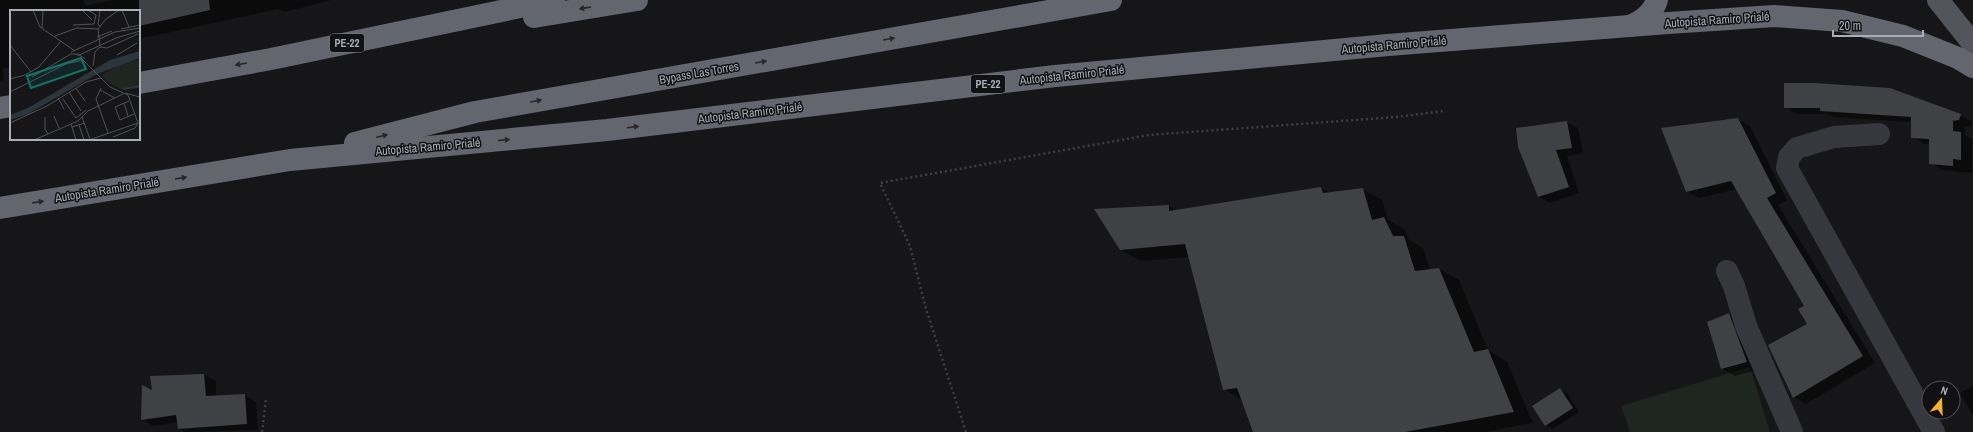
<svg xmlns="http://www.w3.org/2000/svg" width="1973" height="432" viewBox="0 0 1973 432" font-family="'Archivo Narrow',sans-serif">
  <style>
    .green { fill: #1e261f }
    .shadow { fill: #0007 }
    .building { fill: #404145 }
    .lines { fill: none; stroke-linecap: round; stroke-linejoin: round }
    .path { stroke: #3d3f44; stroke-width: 2.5; stroke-dasharray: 2 3; stroke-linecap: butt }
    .minor { stroke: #37383d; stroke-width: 22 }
    .major { stroke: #53555c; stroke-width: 22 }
    .highway { stroke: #63666e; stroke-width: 22 }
    .oneway { fill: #26262a }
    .labels { text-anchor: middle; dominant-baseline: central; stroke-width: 3; stroke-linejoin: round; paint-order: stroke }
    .shield { fill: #111113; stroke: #7b7e86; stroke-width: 1 }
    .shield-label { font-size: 11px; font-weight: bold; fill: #a8adb8 }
    .street-label { font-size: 12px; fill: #a8adb8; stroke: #111113 }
    .inset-river { fill: none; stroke: #2c353c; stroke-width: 2 }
    .inset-road { fill: none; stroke: #505258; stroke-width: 1 }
    .view { fill: #0f766e; fill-opacity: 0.15; stroke: #0f766e; stroke-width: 2 }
    .inset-edge { fill: none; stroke: #a8adb8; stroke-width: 2 }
  </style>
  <rect width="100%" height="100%" fill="#161618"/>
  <!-- green -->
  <polygon class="green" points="1750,367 1770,432 1630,432 1621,406"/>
  <!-- shadow -->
  <g class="shadow">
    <polygon points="0,0 84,0 85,6 112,0 331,0 285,12 278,9 139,39 139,11 11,11 11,67 3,69 4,81 0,81"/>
    <polygon points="1785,84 1960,115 1972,122 1971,126 1962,127 1965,128 1965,135 1972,139 1972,173 1942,170 1930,163 1930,144 1924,144 1912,137 1912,122 1833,117 1828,114 1797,114 1785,107"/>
    <polygon points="1738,119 1750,126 1787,200 1778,205 1875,363 1806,404 1794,397 1808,324 1805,307 1737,189 1699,198 1686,191"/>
    <polygon points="1567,122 1578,128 1583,153 1567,156 1579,193 1550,203 1539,197 1519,147"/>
    <polygon points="1321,188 1330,193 1362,189 1382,200 1388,220 1404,229 1409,240 1423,248 1430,270 1439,269 1459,280 1488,350 1507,362 1533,423 1485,432 1254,432 1242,400 1224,389 1189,257 1141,261 1121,250 1169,206 1178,211"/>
    <polygon points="1729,314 1742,322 1760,369 1735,376 1721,368"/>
    <polygon points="204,375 216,381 216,397 245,395 256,402 258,430 185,432 179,428 178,422 153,426 142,419 153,391 152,377"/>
    <polygon points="1973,386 1973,416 1960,393"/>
    <polygon points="1560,389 1567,393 1579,412 1553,429 1546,425"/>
  </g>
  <!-- building -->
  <g class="building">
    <polygon points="139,0 209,0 210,10 139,26"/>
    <polygon points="1784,83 1814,83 1890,88 1961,114 1959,120 1951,121 1953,121 1953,131 1961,132 1961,160 1953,159 1953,166 1929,164 1929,139 1911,138 1911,117 1820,111 1820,108 1784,108"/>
    <polygon points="1738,118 1776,193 1767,198 1863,356 1793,398 1768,345 1807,324 1798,309 1804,306 1731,181 1686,192 1661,128"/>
    <polygon points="1567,121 1572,148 1556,150 1569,187 1538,197 1518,147 1516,128"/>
    <polygon points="1321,187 1323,193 1363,188 1372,220 1384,217 1393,236 1404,236 1415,271 1439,268 1474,352 1488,349 1514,412 1405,432 1253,432 1237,388 1223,390 1185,244 1120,250 1094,209 1169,205 1169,211"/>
    <polygon points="1729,313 1747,362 1721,369 1707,322"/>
    <polygon points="204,374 206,396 245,394 247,424 178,429 176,415 141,420 142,385 152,390 150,376"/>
    <polygon points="1560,388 1573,408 1545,426 1532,406"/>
  </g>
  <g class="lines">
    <!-- path -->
    <g class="path">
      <polyline points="262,432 266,399"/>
      <polyline points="966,432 926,309 910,246 880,183 1149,135 1396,117 1444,111"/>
    </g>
    <!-- minor -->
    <g class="minor">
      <polyline points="1879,134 1834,137 1797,148 1789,157 1787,168 1934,432"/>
      <polyline points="1727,271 1734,286 1746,326 1792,432"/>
    </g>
    <!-- major -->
    <polyline class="major" points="1938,0 1973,44"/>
    <!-- highway -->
    <g class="highway">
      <polyline points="534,17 637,0"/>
      <path d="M1630,26C1642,21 1653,13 1657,0"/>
      <polyline points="139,83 271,59 554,0"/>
      <polyline points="0,108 11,106"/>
      <polyline points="355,143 475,112 1111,0"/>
      <polyline points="0,208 290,160 607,130 1055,76 1388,45 1668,23 1774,16 1842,21 1903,36 1958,58 1973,67"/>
    </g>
  </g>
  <!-- one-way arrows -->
  <defs><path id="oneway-solid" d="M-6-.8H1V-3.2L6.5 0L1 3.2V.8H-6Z"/></defs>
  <g class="oneway">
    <use href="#oneway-solid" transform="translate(585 8) rotate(171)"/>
    <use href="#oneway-solid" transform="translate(889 39) rotate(-10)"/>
    <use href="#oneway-solid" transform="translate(761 62) rotate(-10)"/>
    <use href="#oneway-solid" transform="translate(241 64) rotate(170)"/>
    <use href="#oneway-solid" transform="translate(536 101) rotate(-10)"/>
    <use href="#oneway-solid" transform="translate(633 127) rotate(-7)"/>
    <use href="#oneway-solid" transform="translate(382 136) rotate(-15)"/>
    <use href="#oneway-solid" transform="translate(504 140) rotate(-5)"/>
    <use href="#oneway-solid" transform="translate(181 178) rotate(-9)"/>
    <use href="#oneway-solid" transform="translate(38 202) rotate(-9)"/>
  </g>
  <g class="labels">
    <!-- shield labels -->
    <g class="shield">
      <rect x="330" y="34" width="34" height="18" rx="3"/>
      <rect x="971" y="75" width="34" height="18" rx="3"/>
    </g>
    <g class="shield-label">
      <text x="347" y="43">PE-22</text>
      <text x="988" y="84">PE-22</text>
    </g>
    <!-- street labels -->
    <g class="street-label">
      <text transform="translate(1717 20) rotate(-4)">Autopista Ramiro Prialé</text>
      <text transform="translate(1394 45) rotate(-5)">Autopista Ramiro Prialé</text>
      <text transform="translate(699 73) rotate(-10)">Bypass Las Torres</text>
      <text transform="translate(1072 75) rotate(-6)">Autopista Ramiro Prialé</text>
      <text transform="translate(750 113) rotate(-7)">Autopista Ramiro Prialé</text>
      <text transform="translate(428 147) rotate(-5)">Autopista Ramiro Prialé</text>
      <text transform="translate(107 190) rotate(-9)">Autopista Ramiro Prialé</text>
    </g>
  </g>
  <!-- overview -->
  <g transform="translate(10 10)">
    <rect width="130" height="130" fill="#161618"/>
    <path d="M130,49V78L113,80L99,73L91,65L106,57Z" fill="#1e261f"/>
    <path d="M130,41V48L87,64L18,104L0,110V105L18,98L100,50Z" fill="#2c353c"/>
    <path class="inset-river" d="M113,79L130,76"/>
    <path class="inset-road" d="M23,0L30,17L65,41M72,0L82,10M90,0L88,14L90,16M112,0L119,17M63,15L84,14L86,5L78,0M32,18L33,0M111,19L130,15M45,26L67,18L88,19M87,27L102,21M0,35L21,62M90,35L88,19L96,9L109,0M90,37L97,38L128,24M61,42L105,22L130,18M107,45L127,33M67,46L106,28L130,21M83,56L85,42L90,37M22,67L61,44H68L75,49M0,69L15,65L29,57L51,31M66,78L75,91M91,78L86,89L98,123M90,80L105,88M0,82L56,54L73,50L100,77L118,85L128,113M59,82L71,101M115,83L130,87M48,88L54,99M53,89L66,108L76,100M119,91L105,97L110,110L124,104M114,93L118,106M44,106L49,118M35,107V119L38,124M72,107L80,129M0,113L37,96L76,72L91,68M61,114L66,130M69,115L74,130M62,117L75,113M103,127L125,118L128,113M24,130L68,111L78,101L113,84M79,130L128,113"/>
    <path class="view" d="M71,48L76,59L21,78L17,66Z"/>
    <rect width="130" height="130" class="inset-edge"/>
  </g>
  <!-- north arrow -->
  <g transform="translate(1941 400) rotate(19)"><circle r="19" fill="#111113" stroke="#4d4f55"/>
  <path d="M0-3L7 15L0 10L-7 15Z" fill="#f2b134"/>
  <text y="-6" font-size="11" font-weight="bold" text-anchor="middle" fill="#a8adb8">N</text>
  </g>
  <!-- scale -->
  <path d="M1833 30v6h90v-6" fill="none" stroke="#a8adb8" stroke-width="2"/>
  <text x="1839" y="30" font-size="12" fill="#a8adb8" stroke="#111113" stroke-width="3" paint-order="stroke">20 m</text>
</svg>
